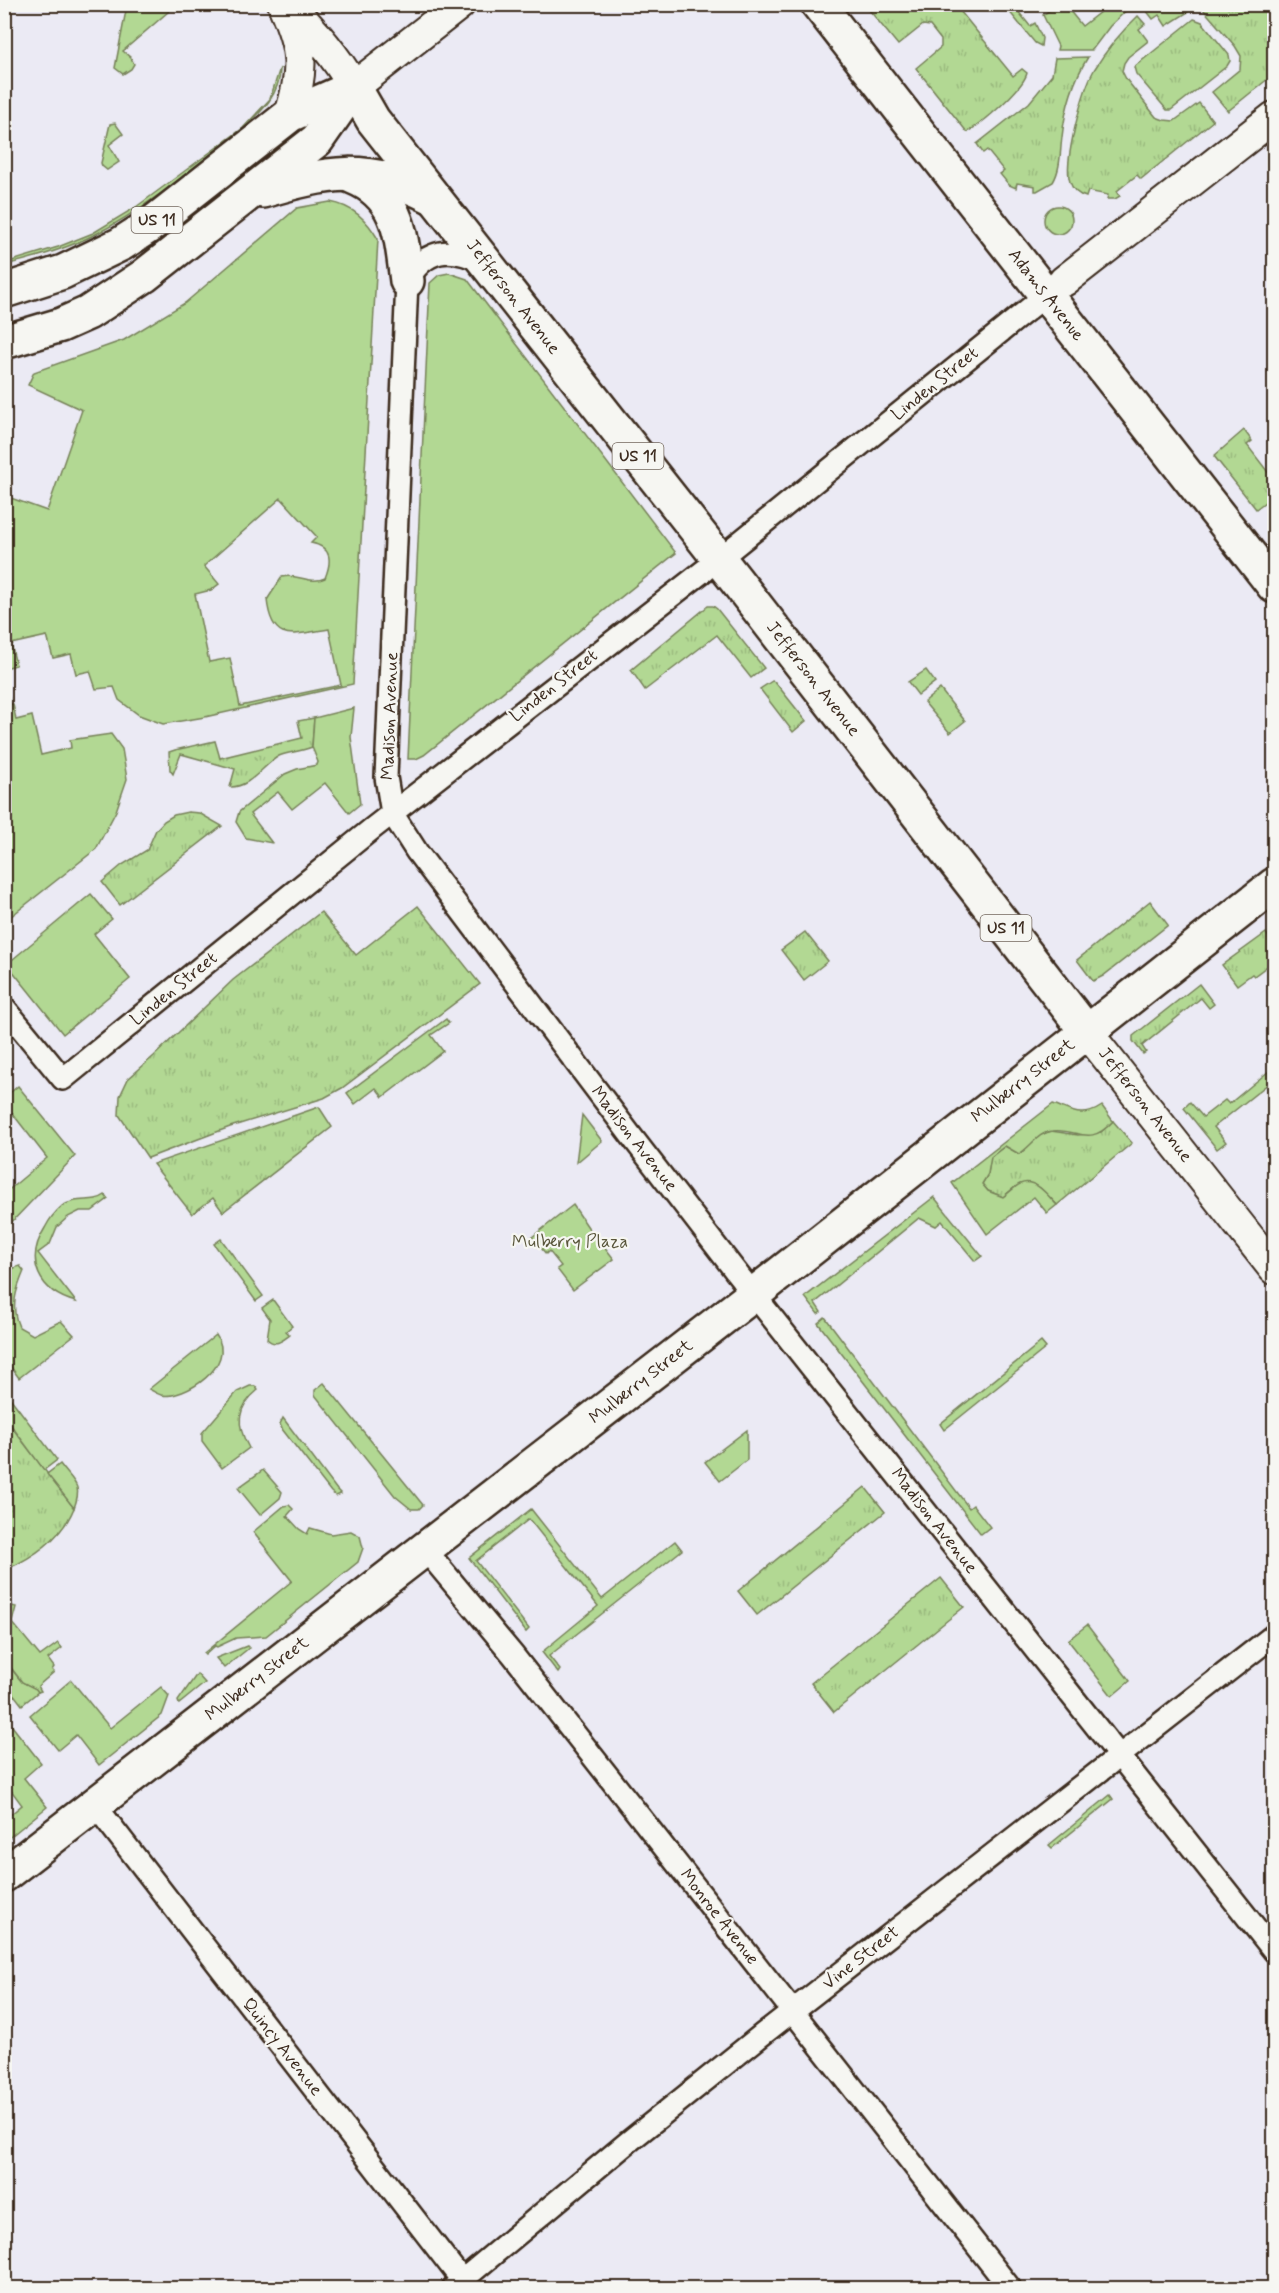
<svg xmlns="http://www.w3.org/2000/svg" width="1279" height="2293" viewBox="0 0 1279 2293" font-family="Mynerve,sans-serif">
  <style>
    .grass { fill: url(#grass-tufts); stroke: #768158; stroke-width: 1.5 }
    .garden { fill: #b2d893; stroke: #768158; stroke-width: 1.5; fill-rule: evenodd }
    .lines { fill: none; stroke-linecap: round; stroke-linejoin: round }
    .minor-casing { stroke: #3b2a1e; stroke-width: 26 }
    .secondary-casing { stroke: #3b2a1e; stroke-width: 34 }
    .primary-casing { stroke: #3b2a1e; stroke-width: 38 }
    .trunk-casing { stroke: #3b2a1e; stroke-width: 38 }
    .minor { stroke: #f6f6f2; stroke-width: 21 }
    .secondary { stroke: #f6f6f2; stroke-width: 30 }
    .primary { stroke: #f6f6f2; stroke-width: 33 }
    .trunk { stroke: #f6f6f2; stroke-width: 33 }
    .labels { text-anchor: middle; dominant-baseline: central; stroke-width: 4.5; stroke-linejoin: round; paint-order: stroke }
    .shield { fill: #f6f6f2; stroke: #73675e; stroke-width: 1.5 }
    .shield-label { font-size: 16px; font-weight: bold; fill: #3b2a1e }
    .street-label { font-size: 18px; fill: #3b2a1e; stroke: #f6f6f2 }
    .park-label { font-size: 18px; fill: #59563b; stroke: #f6f6f2 }
  </style>
  <defs>
    <pattern id="grass-tufts" width="24" height="20" patternUnits="userSpaceOnUse" patternTransform="scale(1.5)"><rect width="24" height="20" fill="#b2d893"/><path d="M3 7l-1-3M5 7V3M7 7l1-3M15 17l-1-3M17 17v-4M19 17l1-3" fill="none" stroke="#9aba7e"/></pattern>
  </defs>
  <rect width="100%" height="100%" fill="#ebeaf4"/>
  <filter id="ink" filterUnits="userSpaceOnUse"><feTurbulence type="fractalNoise" baseFrequency=".0167" numOctaves="2"/><feDisplacementMap in="SourceGraphic" scale="12" xChannelSelector="R" yChannelSelector="G"/><feConvolveMatrix kernelMatrix="1 2 1 2 8 2 1 2 1" color-interpolation-filters="sRGB"/></filter>
  <g filter="url(#ink)">
    <!-- grass -->
    <g class="grass">
      <path d="M865,5H957L956,6L1013,76L1022,69L1027,73C1023,89 982,124 967,132L916,68L941,47V40L930,26L923,25L898,45Z"/>
      <polygon points="1004,5 1013,5 1030,26 1035,23 1042,38 1041,46 1035,43"/>
      <polygon points="1155,5 1274,5 1274,74 1228,111 1212,92 1240,69 1241,56 1235,46 1203,9 1191,10 1166,26 1159,15 1153,19 1146,10"/>
      <path d="M1138,16L1145,24L1139,29L1148,41L1128,57L1124,63L1122,71L1126,79L1156,117L1164,120L1174,121L1199,103L1213,121L1141,179L1137,175L1117,191L1120,196L1115,199H1107L1108,195L1088,191L1086,197C1078,195 1073,191 1070,182C1063,162 1083,90 1094,70C1106,50 1121,32 1138,16Z"/>
      <polygon points="1194,19 1202,22 1229,55 1230,61 1227,66 1171,110 1167,110 1136,74 1134,67"/>
      <path d="M1088,57C1073,81 1065,109 1062,137C1060,151 1061,169 1053,182L1037,191H1035V186L1017,183L1016,188L1009,185L1000,174L1004,171L987,150L983,153L977,144L1029,103L1052,75L1055,58Z"/>
      <polygon points="1244,430 1252,441 1247,445 1274,480 1274,495 1256,509 1214,456"/>
      <polygon points="708,606 713,606 717,609 764,668 751,678 717,635 645,690 631,670"/>
      <polygon points="772,681 775,682 806,721 793,732 760,689"/>
      <path d="M314,718L312,747C300,752 288,752 279,756C263,765 250,788 230,787L235,769L181,754L173,774L170,770L169,752L175,750L215,741L220,758L302,738L298,721Z"/>
      <polygon points="188,812 199,813 222,826 120,905 102,882 122,865 147,850 156,830 164,821 174,815"/>
      <polygon points="1150,901 1168,925 1103,976 1093,981 1077,960"/>
      <polygon points="418,906 480,984 342,1088 324,1098 230,1127 148,1158 119,1115 120,1096 128,1079 154,1056 233,980 321,912 356,955"/>
      <polygon points="805,932 828,961 804,980 781,950"/>
      <polygon points="1266,933 1274,944 1274,961 1254,976 1252,974 1237,985 1222,965"/>
      <polygon points="1199,984 1214,1004 1209,1008 1201,998 1142,1046 1146,1052 1143,1054 1133,1041 1133,1036"/>
      <polygon points="319,1107 332,1127 223,1212 213,1198 192,1214 153,1164"/>
      <polygon points="1113,1121 1132,1143 1057,1205 1040,1188 1029,1183 1014,1188 1003,1197 988,1191 982,1184 988,1174 990,1157 1005,1146 1019,1154 1038,1136 1051,1131 1078,1135 1101,1132"/>
      <path d="M4,1417L74,1508C62,1538 34,1557 5,1570Z"/>
      <polygon points="865,1487 885,1512 757,1615 738,1591"/>
      <polygon points="941,1578 964,1607 834,1712 811,1683"/>
      <polygon points="4,1660 22,1682 37,1689 38,1692 22,1705 5,1683"/>
      <polygon points="1110,1795 1113,1799 1052,1848 1049,1845"/>
    </g>
    <!-- garden -->
    <g class="garden">
      <polygon points="127,5 176,5 123,51 131,58 134,64 131,69 123,74 115,68"/>
      <polygon points="1057,5 1065,5 1082,26 1109,5 1132,5 1110,26 1092,50 1057,50 1058,46 1043,15"/>
      <path d="M280,68C281,94 260,113 243,129C197,165 148,208 96,234C68,248 35,258 5,265V263L58,247L93,233L136,207L243,128L270,99Z"/>
      <polygon points="115,123 123,134 109,145 119,162 107,170 102,166 101,163 110,124"/>
      <path d="M330,202C353,206 367,220 378,239L353,684L205,717L163,724L139,715L119,700L114,687L96,689L90,671L76,674L71,654L53,658L47,636L11,644L16,665L5,668V507L8,497L47,511L82,410L28,385L34,372L124,340L185,303L297,208ZM281,498L317,537L311,543C332,547 332,561 325,578C310,585 297,573 282,577L267,600C272,645 294,634 329,629L341,685L240,706L230,658L209,662L195,594L211,590L219,584L204,566Z"/>
      <circle cx="1058" cy="220" r="14"/>
      <polygon points="449,273 467,279 676,553 424,755 416,759 408,759 430,283 439,275"/>
      <polygon points="926,670 935,682 918,695 908,682"/>
      <polygon points="5,679 10,704 13,704 16,720 32,716 41,755 71,748 70,740 111,734 122,749 127,779 116,811 96,849 5,921"/>
      <polygon points="940,689 965,721 950,733 924,702"/>
      <polygon points="354,708 351,737 360,804 349,813 325,783 292,809 278,792 250,814 272,843 246,838 236,822 239,812 285,774 297,769 317,765 318,762 312,747 314,718"/>
      <polygon points="91,894 112,919 94,934 130,979 63,1034 7,964"/>
      <polygon points="446,1019 449,1023 431,1035 443,1051 383,1097 376,1088 355,1104 347,1093"/>
      <polygon points="1269,1071 1274,1079 1214,1127 1226,1142 1217,1149 1184,1108 1190,1102 1203,1117 1225,1100 1229,1104"/>
      <polygon points="18,1086 75,1156 6,1228 5,1193 47,1158 5,1104 5,1097"/>
      <path d="M1053,1104C1071,1110 1081,1120 1102,1106L1113,1121C1089,1148 1078,1128 1053,1131C1038,1132 1031,1147 1019,1154L1005,1146L991,1157L988,1174L982,1184L988,1191L1003,1197C1009,1193 1014,1187 1020,1184C1035,1177 1048,1196 1057,1205L1047,1213L1034,1197L987,1234L952,1183Z"/>
      <polygon points="582,1115 602,1141 576,1163"/>
      <path d="M105,1195L108,1199L92,1211H80L68,1217L57,1227L50,1244L38,1253L76,1302C39,1292 24,1261 45,1228C49,1220 55,1212 62,1206C78,1196 93,1204 105,1195Z"/>
      <polygon points="934,1197 982,1256 975,1261 942,1221 936,1226 919,1218 815,1303 821,1312 818,1314 805,1297"/>
      <polygon points="573,1205 598,1242 600,1241 614,1259 573,1290 557,1269 561,1266 549,1251 546,1254 532,1237"/>
      <polygon points="221,1239 263,1296 256,1301 214,1244"/>
      <path d="M20,1266L24,1271C16,1290 10,1307 19,1327L33,1335L61,1321L74,1335L19,1378L5,1359L4,1276L14,1268Z"/>
      <path d="M273,1300L292,1326L286,1331L290,1335C282,1341 275,1347 267,1339L270,1319L262,1308Z"/>
      <polygon points="825,1317 969,1508 973,1505 990,1527 981,1534 818,1323"/>
      <path d="M216,1335C238,1365 184,1400 161,1395C157,1394 153,1391 149,1389Z"/>
      <polygon points="1041,1342 1046,1348 944,1430 940,1424"/>
      <polygon points="324,1383 423,1505 419,1509 411,1509 395,1496 315,1395 315,1390"/>
      <path d="M250,1386H255L258,1390C236,1408 236,1425 249,1448L222,1468L202,1441V1433L237,1392Z"/>
      <polygon points="5,1391 57,1460 44,1470 5,1417"/>
      <polygon points="283,1418 337,1490 341,1494 336,1496 331,1492 282,1429 280,1424"/>
      <polygon points="747,1430 747,1460 720,1481 705,1462"/>
      <path d="M60,1464C74,1483 83,1484 74,1508L47,1474Z"/>
      <polygon points="263,1470 282,1492 280,1498 260,1515 238,1488"/>
      <polygon points="289,1505 293,1509 287,1516 299,1529 307,1534 310,1528 331,1534 351,1531 360,1536 363,1548 358,1562 266,1636 236,1638 217,1647 215,1646 205,1655 204,1653 292,1581 253,1532 284,1506"/>
      <polygon points="531,1509 602,1599 675,1541 682,1550 549,1656 560,1670 558,1673 542,1652 598,1606 529,1519 476,1561 529,1629 526,1632 469,1558"/>
      <polygon points="4,1604 16,1607 12,1622 40,1656 58,1643 62,1648 48,1659 54,1667 52,1670 54,1672 38,1686 41,1691 38,1692 36,1689 22,1682 5,1660"/>
      <polygon points="1087,1625 1130,1681 1112,1696 1068,1640"/>
      <polygon points="247,1646 249,1648 224,1668 216,1658"/>
      <polygon points="197,1674 205,1683 179,1704 178,1701"/>
      <polygon points="71,1680 110,1728 161,1687 169,1696 162,1715 99,1765 76,1735 58,1750 30,1715"/>
      <polygon points="5,1717 41,1763 24,1778 47,1807 5,1841 5,1819 22,1805 5,1782"/>
    </g>
    <g class="lines">
      <!-- minor casing -->
      <g class="minor-casing">
        <g id="minor">
          <path d="M483,262C450,246 426,248 407,281L386,777L392,813L417,852L632,1137L736,1272L1274,1951"/>
          <polyline points="4,1007 63,1079 373,828 719,559 1046,295"/>
          <polyline points="424,1548 513,1655 1010,2288"/>
          <polyline points="95,1805 468,2288"/>
          <polyline points="453,2288 627,2143 763,2034 1274,1635"/>
        </g>
      </g>
      <!-- secondary casing -->
      <g class="secondary-casing">
        <g id="secondary">
          <path d="M287,4C314,30 335,55 354,87L460,4"/>
          <path d="M284,7C303,50 304,70 290,115"/>
          <polyline points="1064,281 1274,117"/>
          <polyline points="1087,1032 1274,1269"/>
        </g>
      </g>
      <!-- primary casing -->
      <g class="primary-casing">
        <g id="primary">
          <polyline points="818,4 1274,586"/>
          <polyline points="4,1875 754,1294 1087,1032"/>
        </g>
      </g>
      <!-- trunk casing -->
      <g class="trunk-casing">
        <g id="trunk">
          <polyline points="354,87 373,120 735,579 1087,1032 1274,885"/>
          <path d="M353,177C400,196 401,236 407,281"/>
          <path d="M263,191C326,172 369,164 430,196"/>
          <polyline points="4,291 63,272 121,244 149,226 290,115 354,87"/>
          <polyline points="4,342 61,325 88,313 144,276 317,140 354,87"/>
        </g>
      </g>
      <!-- minor -->
      <use href="#minor" class="minor"/>
      <!-- secondary -->
      <use href="#secondary" class="secondary"/>
      <!-- primary -->
      <use href="#primary" class="primary"/>
      <!-- trunk -->
      <use href="#trunk" class="trunk"/>
    </g>
  </g>
  <g class="labels">
    <!-- shield labels -->
    <g class="shield">
      <rect x="131.5" y="207" width="51" height="26" rx="4.5"/>
      <rect x="612.5" y="443" width="51" height="26" rx="4.5"/>
      <rect x="980.5" y="915" width="51" height="26" rx="4.5"/>
    </g>
    <g class="shield-label">
      <text x="157" y="220">US 11</text>
      <text x="638" y="456">US 11</text>
      <text x="1006" y="928">US 11</text>
    </g>
    <!-- street labels -->
    <g class="street-label">
      <text transform="translate(1046 295) rotate(52)">Adams Avenue</text>
      <text transform="translate(513 297) rotate(52)">Jefferson Avenue</text>
      <text transform="translate(935 384) rotate(-39)">Linden Street</text>
      <text transform="translate(813 679) rotate(52)">Jefferson Avenue</text>
      <text transform="translate(554 686) rotate(-38)">Linden Street</text>
      <text transform="translate(390 716) rotate(-88)">Madison Avenue</text>
      <text transform="translate(174 989) rotate(-39)">Linden Street</text>
      <text transform="translate(1023 1081) rotate(-38)">Mulberry Street</text>
      <text transform="translate(1145 1105) rotate(52)">Jefferson Avenue</text>
      <text transform="translate(634 1139) rotate(52)">Madison Avenue</text>
      <text transform="translate(641 1382) rotate(-38)">Mulberry Street</text>
      <text transform="translate(934 1521) rotate(52)">Madison Avenue</text>
      <text transform="translate(257 1679) rotate(-38)">Mulberry Street</text>
      <text transform="translate(719 1917) rotate(52)">Monroe Avenue</text>
      <text transform="translate(861 1958) rotate(-38)">Vine Street</text>
      <text transform="translate(282 2047) rotate(52)">Quincy Avenue</text>
    </g>
    <!-- park labels -->
    <g class="park-label">
      <text x="570" y="1242">Mulberry Plaza</text>
    </g>
  </g>
  <!-- margin -->
  <rect width="1279" height="2293" fill="none" stroke="#f6f6f2" stroke-width="24"/>
  <rect x="12" y="12" width="1255" height="2269" fill="none" stroke="#3b2a1e" stroke-width="2" filter="url(#ink)"/>
</svg>
